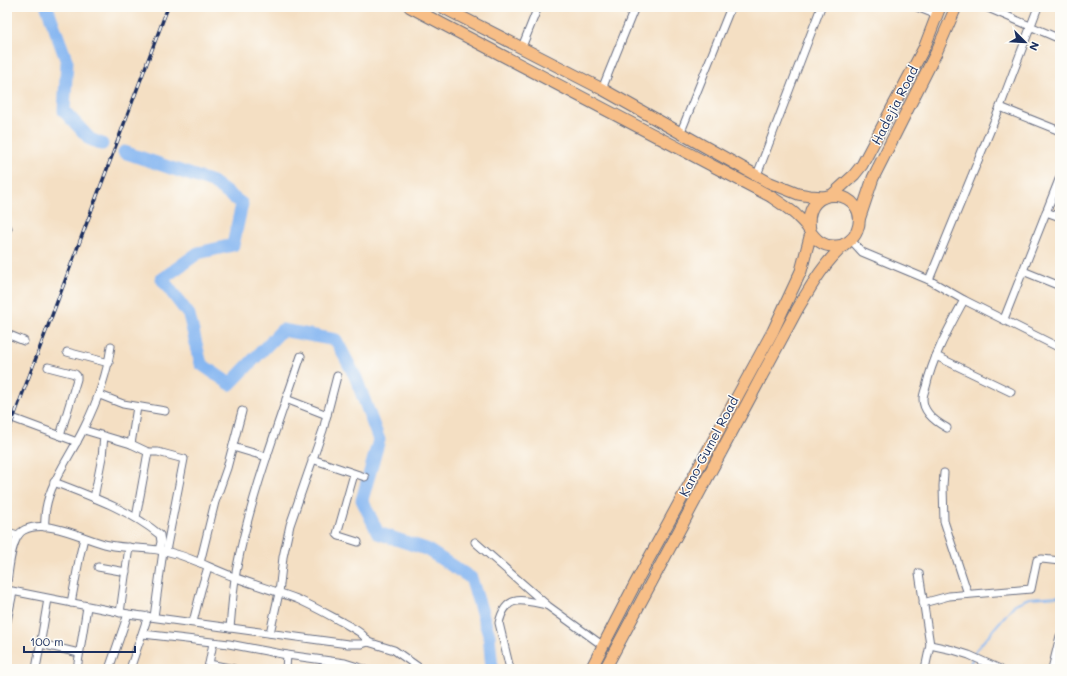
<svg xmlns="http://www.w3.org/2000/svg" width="1067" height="676" viewBox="0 0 1067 676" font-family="Mali,sans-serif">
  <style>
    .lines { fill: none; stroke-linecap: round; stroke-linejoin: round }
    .stream { stroke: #85b6f1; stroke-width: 2 }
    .river { stroke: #85b6f1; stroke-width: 13 }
    .street-casing { stroke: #676d81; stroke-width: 9 }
    .primary-casing { stroke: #676d81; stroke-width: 13 }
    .street { stroke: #fff; stroke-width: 7 }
    .primary { stroke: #f7be87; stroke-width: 11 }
    .rail-casing { stroke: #1b2f5e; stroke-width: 3.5 }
    .rail { stroke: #fdfcf7; stroke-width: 2; stroke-dasharray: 6; stroke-linecap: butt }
    .labels { text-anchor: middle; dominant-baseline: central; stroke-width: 3; stroke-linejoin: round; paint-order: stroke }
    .street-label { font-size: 13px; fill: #1b2f5e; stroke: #fdfcf7 }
  </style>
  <rect width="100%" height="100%" fill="#fdfcf7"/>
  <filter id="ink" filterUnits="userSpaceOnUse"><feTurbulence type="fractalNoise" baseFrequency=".025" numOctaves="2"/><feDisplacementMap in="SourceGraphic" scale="8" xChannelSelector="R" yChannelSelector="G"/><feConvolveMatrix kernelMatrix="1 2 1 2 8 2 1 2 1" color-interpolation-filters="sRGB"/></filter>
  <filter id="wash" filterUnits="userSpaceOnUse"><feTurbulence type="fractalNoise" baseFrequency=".012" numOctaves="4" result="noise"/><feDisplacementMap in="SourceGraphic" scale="16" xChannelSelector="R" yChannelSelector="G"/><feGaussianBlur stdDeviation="0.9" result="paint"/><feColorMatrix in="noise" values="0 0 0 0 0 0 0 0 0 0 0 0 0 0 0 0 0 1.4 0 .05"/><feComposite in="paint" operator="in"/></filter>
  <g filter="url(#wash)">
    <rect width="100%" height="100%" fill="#f4dfc3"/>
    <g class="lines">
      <!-- stream -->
      <polyline class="stream" points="968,669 976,650 1015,604 1029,598 1060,596"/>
      <!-- river -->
      <g class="river">
        <polyline points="47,7 67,62 64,111 90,139 102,144"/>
        <polyline points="124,152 212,182 242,204 233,245 198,253 162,279 189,315 201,364 230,384 282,330 336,340 356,378 379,440 362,500 378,533 426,549 471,578 489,635 492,669"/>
      </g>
    </g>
  </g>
  <g filter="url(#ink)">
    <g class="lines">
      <!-- street casing -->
      <g class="street-casing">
        <g id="street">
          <polyline points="917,7 937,15"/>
          <polyline points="986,7 1060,39"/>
          <polyline points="522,47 538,7"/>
          <polyline points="602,89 635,7"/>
          <polyline points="1000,107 1060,131"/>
          <polyline points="680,134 731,7"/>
          <polyline points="757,175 821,7"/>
          <polyline points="1046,212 1060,217"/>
          <polyline points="7,230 8,228"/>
          <polyline points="851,240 862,252 929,280 964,300 1060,348"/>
          <polyline points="1023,271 1060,286"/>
          <polyline points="929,280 1000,107 1038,7"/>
          <polyline points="1004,319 1060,177"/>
          <polyline points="7,334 24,341"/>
          <polyline points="67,352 109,363"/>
          <polyline points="936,356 1011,392"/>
          <polyline points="48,367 75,374 77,376 77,379 60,436"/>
          <polyline points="100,395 123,404 165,411"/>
          <polyline points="286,399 327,415"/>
          <polyline points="7,416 77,442"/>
          <path d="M947,428C936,422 923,413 923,399C923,395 925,390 926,387C933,356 949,328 964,300"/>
          <polyline points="84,430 131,444 148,452 158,452 184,459 166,551"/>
          <polyline points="131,444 137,407"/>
          <polyline points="233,447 267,457"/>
          <polyline points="312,459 365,477"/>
          <polyline points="944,473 943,486 944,521 968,594"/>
          <polyline points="354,474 337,534 339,536 358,542"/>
          <path d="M54,482C90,496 130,510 160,535L161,542L159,550"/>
          <polyline points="94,498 102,457 104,436"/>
          <polyline points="136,518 148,452"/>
          <path d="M45,527C42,490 69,460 84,428C97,402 107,376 111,346"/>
          <polyline points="7,532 18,535"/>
          <polyline points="475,542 548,606 602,645"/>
          <polyline points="200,563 215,502 227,468 242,411"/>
          <polyline points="98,567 126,572"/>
          <polyline points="919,573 930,645 925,669"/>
          <path d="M7,583C9,570 11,536 24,530C48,518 85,540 109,545C129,549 149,547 169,552C191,557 212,569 234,577C254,585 276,591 297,599C313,606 327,614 342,622C352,628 363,632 368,642"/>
          <polyline points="7,590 128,614 348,644 362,644 368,642 394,650 421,669"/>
          <polyline points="71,603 80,555 84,538"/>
          <polyline points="923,603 949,596 1031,589 1037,560 1042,559 1060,561"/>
          <polyline points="120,613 129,547"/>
          <polyline points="154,617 163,551"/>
          <polyline points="7,621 13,592"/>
          <polyline points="193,622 201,590 208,567"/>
          <path d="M230,628C232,607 233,587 237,567C251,495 278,425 301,356"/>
          <polyline points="270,633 279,593 283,557 290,525 323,430 337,376"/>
          <polyline points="143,634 229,644 287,655 345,663 364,669"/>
          <polyline points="41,644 79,653"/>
          <polyline points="930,645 953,650 969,655 1000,669"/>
          <polyline points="209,664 234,669"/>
          <polyline points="36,669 48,599"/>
          <polyline points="77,669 87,607"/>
          <polyline points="109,669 128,614"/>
          <polyline points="130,669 148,616"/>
          <polyline points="208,669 213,643"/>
          <polyline points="286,669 287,655"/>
          <path d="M510,669L499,623C506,593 523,600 546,605"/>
          <polyline points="1052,669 1060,636"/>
        </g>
      </g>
      <!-- primary casing -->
      <g class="primary-casing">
        <g id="primary">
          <path d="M410,7L770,196C779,202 787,207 795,214C800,219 806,224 809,230C816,240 823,247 836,246C845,246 854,239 857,231C873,189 801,179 810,230"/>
          <polyline points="442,7 602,89 768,182 798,194 810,196 824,197"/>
          <polyline points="832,195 854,175 862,165 925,46 940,7"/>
          <polyline points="860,217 873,178 936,53 956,7"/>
          <polyline points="591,669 635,584 773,331 801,271 811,233"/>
          <path d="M605,669L797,310C811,286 825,261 846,244"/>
        </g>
      </g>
      <!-- street -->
      <use href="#street" class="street"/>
      <!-- primary -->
      <use href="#primary" class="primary"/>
      <!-- rail casing -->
      <g class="rail-casing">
        <polyline id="rail" points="7,435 168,7"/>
      </g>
      <!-- rail -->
      <use href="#rail" class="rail"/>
    </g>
  </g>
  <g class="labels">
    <!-- street labels -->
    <g class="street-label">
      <text transform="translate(894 105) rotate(-63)">Hadejia Road</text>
      <text transform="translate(708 446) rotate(-62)">Kano-Gumel Road</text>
    </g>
  </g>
  <!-- margin -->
  <rect width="1067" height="676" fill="none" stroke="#fdfcf7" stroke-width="24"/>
  <!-- north arrow -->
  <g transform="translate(1025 42) rotate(114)" stroke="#fdfcf7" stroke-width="3" paint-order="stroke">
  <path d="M0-3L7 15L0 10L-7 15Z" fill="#1b2f5e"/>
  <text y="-6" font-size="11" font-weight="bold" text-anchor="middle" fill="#1b2f5e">N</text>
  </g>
  <!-- scale -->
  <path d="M24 646v6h111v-6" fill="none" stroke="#1b2f5e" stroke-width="2"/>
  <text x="30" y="646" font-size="12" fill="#1b2f5e" stroke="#fdfcf7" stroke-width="3" paint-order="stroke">100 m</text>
</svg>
